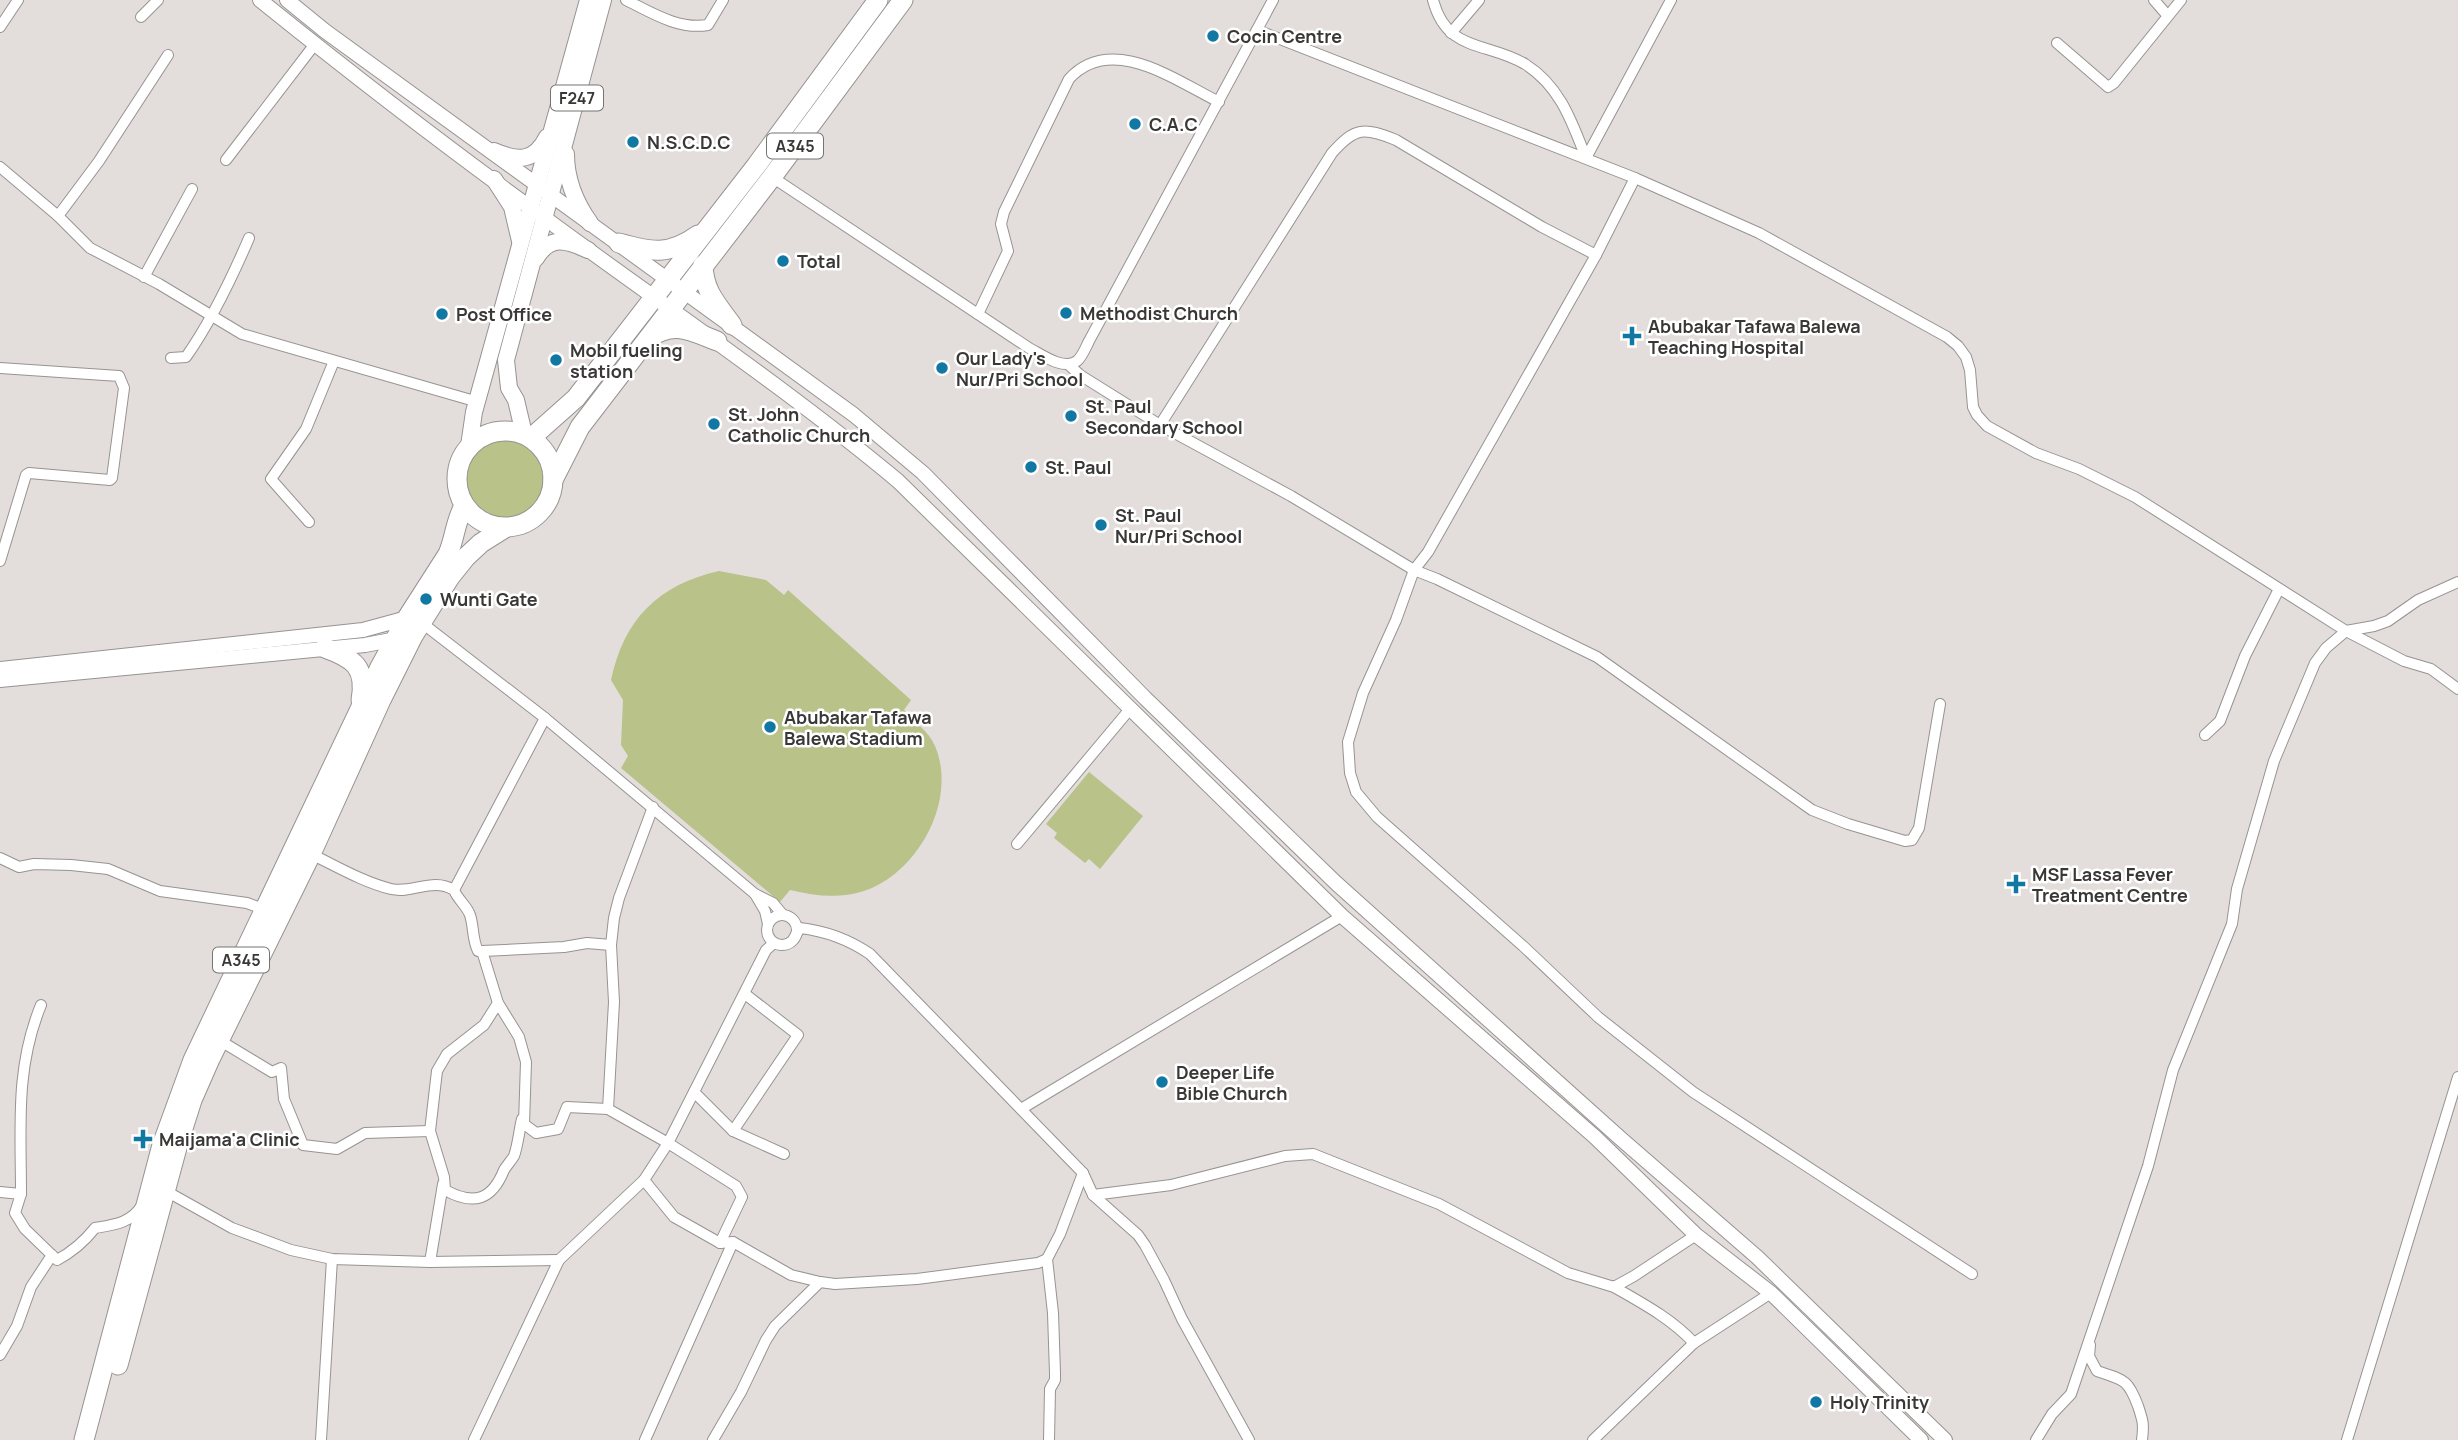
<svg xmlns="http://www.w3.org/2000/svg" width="2458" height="1440" viewBox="0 0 2458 1440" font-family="Manrope,sans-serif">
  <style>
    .green { fill: #b9c289 }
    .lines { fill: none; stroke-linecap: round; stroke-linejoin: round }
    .street-casing { stroke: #979391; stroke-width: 12 }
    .secondary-casing { stroke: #979391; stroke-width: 16 }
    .primary-casing { stroke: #979391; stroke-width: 18 }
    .highway-casing { stroke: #979391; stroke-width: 21 }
    .street { stroke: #fff; stroke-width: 10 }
    .secondary { stroke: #fff; stroke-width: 14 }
    .primary { stroke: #fff; stroke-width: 16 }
    .highway { stroke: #fff; stroke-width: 19 }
    .poi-dot { fill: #1178a3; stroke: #fff; stroke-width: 2.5 }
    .labels { text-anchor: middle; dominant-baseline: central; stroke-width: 5; stroke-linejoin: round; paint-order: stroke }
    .shield { fill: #fff; stroke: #757473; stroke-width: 2 }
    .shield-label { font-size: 16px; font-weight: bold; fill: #3a3837 }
    .poi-label { font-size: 18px; font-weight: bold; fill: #3a3837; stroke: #fff; text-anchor: start }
  </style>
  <rect width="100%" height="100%" fill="#e3dedc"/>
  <!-- green -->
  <g class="green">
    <circle cx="505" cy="478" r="42"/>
    <path d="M719,571L766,580L784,595L788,590L911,700L904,710C913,720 930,733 935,746C958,800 918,873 864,891C839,899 815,896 790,890L780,902L621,768L628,756L621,745L623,700L611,680C624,619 658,585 719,571Z"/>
    <polygon points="1089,772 1143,816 1100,869 1089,859 1085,863 1054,838 1057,833 1046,824"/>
  </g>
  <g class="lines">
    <!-- street casing -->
    <g class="street-casing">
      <g id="street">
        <path d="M626,0C652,13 679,30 708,25L723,0"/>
        <path d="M1433,0C1447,53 1486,41 1525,64C1560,86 1572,122 1586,158"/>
        <polyline points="2154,0 2167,15"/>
        <polyline points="141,17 158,0"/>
        <polyline points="0,27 18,0"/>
        <polyline points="1257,30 1635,178 1759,233 1947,337 1958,346 1966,357 1970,370 1973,407 1977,415 1987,426 2036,453 2079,469 2135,497 2346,631 2404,661 2431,669 2458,689"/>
        <polyline points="1451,33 1479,0"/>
        <polyline points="2057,43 2108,87 2114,83 2181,0"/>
        <polyline points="1586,158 1671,0"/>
        <polyline points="226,160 315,44"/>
        <polyline points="0,167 58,216 90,248 159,284 242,334 478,402"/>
        <path d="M772,177L1029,348C1041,354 1063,371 1077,361C1082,357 1086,347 1089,341L1273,0"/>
        <polyline points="1635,178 1596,255 1428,552 1414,570 1396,620 1363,693 1348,742 1350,773 1356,792 1377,817 1523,946 1598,1017 1693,1092 1972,1274"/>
        <polyline points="58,216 99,161 168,55"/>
        <polyline points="144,277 192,189"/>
        <path d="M978,314L1008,251L1001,224L1004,212L1069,79C1111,33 1175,80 1219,102"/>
        <path d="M171,358L186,357C212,320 231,280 249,238"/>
        <polyline points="1068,364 1080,375 1160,425 1291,496 1414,570 1437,579 1597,657 1812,810 1848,824 1905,841 1912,840 1919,828 1940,704"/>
        <polyline points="0,368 119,376 124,388 112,478 110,480 29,473 26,475 0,561"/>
        <path d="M1160,425L1332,153C1355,127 1364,127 1396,140L1542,227L1596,255"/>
        <polyline points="309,522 271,479 306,429 334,361"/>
        <polyline points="422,623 545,718 755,894 773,903 783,915"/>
        <polyline points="2205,735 2220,721 2245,656 2279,589"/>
        <polyline points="1017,844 1130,709"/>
        <path d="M311,854C336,866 363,882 391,889C413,894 432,877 454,890C458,900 467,906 470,915C474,927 472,939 478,951H482L498,1003L519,1037L526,1062L524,1124L536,1133L558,1129L567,1107L608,1109L668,1143L736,1186L742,1197L720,1243"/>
        <polyline points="0,858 19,867 34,864 71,865 108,869 160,891 247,903 266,910"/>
        <polyline points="454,890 545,718"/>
        <polyline points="755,894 765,911 768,924"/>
        <circle cx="782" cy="930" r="15"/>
        <path d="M794,938L800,928C826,931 848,939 870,954L1083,1173L1093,1195L1138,1235L1145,1245L1164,1280L1182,1319L1249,1440"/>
        <polyline points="482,951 564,947 587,943 611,945"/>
        <path d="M498,1003L484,1025L447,1054L437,1071L430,1131L444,1177L445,1190C474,1206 492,1200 504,1170C507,1165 511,1161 514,1156C518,1145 519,1131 522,1119"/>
        <polyline points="219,1040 272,1072 281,1068 284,1099 303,1145 337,1149 365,1133 430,1131"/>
        <polyline points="694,1092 733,1131 784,1154"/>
        <polyline points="608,1109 614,1002 611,945 614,918 619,898 653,807"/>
        <polyline points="1021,1109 1342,916"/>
        <polyline points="733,1131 798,1035 745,994"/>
        <polyline points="644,1180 674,1217 720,1243 733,1242 791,1275 820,1282 835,1284 917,1279 1038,1263 1047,1259"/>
        <polyline points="166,1191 232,1228 291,1250 332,1259 430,1262 559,1260"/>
        <path d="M0,1192L21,1194L15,1213L25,1229L57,1260C72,1252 84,1242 95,1228C113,1225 132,1223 142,1205"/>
        <path d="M21,1194C21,1127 15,1068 41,1005"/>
        <polyline points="1093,1195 1171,1185 1285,1156 1313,1154 1439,1204 1568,1273 1614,1287 1634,1276 1696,1235"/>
        <polyline points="430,1262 443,1184"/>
        <path d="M1614,1287C1642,1303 1672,1319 1694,1343"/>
        <path d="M2090,1345L2089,1356L2097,1371C2124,1380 2128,1379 2138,1406C2143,1421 2144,1424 2142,1440"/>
        <polyline points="0,1355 17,1326 31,1287 52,1255"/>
        <polyline points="321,1440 332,1259"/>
        <polyline points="474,1440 559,1260 644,1180 668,1143 766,950 774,943"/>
        <polyline points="645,1440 733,1242"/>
        <polyline points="713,1440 741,1392 766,1340 775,1326 820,1282"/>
        <polyline points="1049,1440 1050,1389 1055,1380 1055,1373 1053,1313 1047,1259 1060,1234 1083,1173"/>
        <polyline points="1593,1440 1694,1343 1771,1293"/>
        <polyline points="2036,1440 2052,1414 2071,1394 2148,1166 2173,1070 2232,924 2237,889 2274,761 2315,663 2326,648 2346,631 2374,626 2388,621 2418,600 2458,582"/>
        <polyline points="2347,1440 2458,1077"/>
      </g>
    </g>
    <!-- secondary casing -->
    <g class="secondary-casing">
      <g id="secondary">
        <path d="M260,0C353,75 449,149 546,219C664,306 785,387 898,481L1342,916L1595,1137L1696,1235L1771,1293L1921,1440"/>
        <polyline points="287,0 325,31 854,415 923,473 1145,698 1336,883 1620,1138 1757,1257 1945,1440"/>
        <polyline points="0,669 363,630 407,618"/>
        <polyline points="0,680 365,645 402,638"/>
      </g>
    </g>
    <!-- primary casing -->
    <g class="primary-casing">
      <g id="primary">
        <path d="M494,151C517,161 534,163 547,137"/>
        <path d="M566,154C566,180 575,202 590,223"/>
        <polyline points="494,179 512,207 520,241"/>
        <path d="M536,258C550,235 566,240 588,250"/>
        <polyline points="524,434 516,400 509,388 506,360 603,0"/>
        <polyline points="469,446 474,412 588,0"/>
      </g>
    </g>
    <!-- highway casing -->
    <g class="highway-casing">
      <g id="highway">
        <path d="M619,243C651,252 669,256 698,235"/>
        <path d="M703,265C704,292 717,304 732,325"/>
        <path d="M649,338C674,320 691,331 717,341"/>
        <circle cx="505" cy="479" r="48"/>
        <polyline points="531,438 576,398 756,166 878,0"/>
        <polyline points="553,480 580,427 772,177 903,0"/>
        <path d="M325,648C353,658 367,667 361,700"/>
        <polyline points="118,1365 178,1144 192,1100 210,1059 311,854 381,700 413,636 450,577 466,557 481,543 505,528"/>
        <path d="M84,1440L162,1145L193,1060L380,667L407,618L448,554C455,538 455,522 464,506"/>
      </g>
    </g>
    <!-- street -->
    <use href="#street" class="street"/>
    <!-- secondary -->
    <use href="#secondary" class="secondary"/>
    <!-- primary -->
    <use href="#primary" class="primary"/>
    <!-- highway -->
    <use href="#highway" class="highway"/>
  </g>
  <!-- markers -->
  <g class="poi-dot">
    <circle cx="1213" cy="36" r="7"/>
    <circle cx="1135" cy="124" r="7"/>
    <circle cx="633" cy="142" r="7"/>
    <circle cx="783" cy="261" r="7"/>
    <circle cx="1066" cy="313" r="7"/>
    <circle cx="442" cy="314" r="7"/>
    <path d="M1628.5 325.5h7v7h7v7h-7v7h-7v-7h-7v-7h7z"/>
    <circle cx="556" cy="360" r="7"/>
    <circle cx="942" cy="368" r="7"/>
    <circle cx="1071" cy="416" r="7"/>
    <circle cx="714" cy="424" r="7"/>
    <circle cx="1031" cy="467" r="7"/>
    <circle cx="1101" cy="525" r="7"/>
    <circle cx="426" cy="599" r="7"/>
    <circle cx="770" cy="727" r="7"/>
    <path d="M2012.5 873.5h7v7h7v7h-7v7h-7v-7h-7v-7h7z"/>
    <circle cx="1162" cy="1082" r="7"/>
    <path d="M139.5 1128.5h7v7h7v7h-7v7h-7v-7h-7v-7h7z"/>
    <circle cx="1816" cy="1402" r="7"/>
  </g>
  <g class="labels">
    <!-- shield labels -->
    <g class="shield">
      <rect x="551" y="85.5" width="52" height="25" rx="5"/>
      <rect x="767" y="133.5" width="56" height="25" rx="5"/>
      <rect x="213" y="947.5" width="56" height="25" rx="5"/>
    </g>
    <g class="shield-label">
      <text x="577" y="98">F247</text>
      <text x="795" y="146">A345</text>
      <text x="241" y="960">A345</text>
    </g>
    <!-- poi labels -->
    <g class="poi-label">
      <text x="1227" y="36">Cocin Centre</text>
      <text x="1149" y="124">C.A.C</text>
      <text x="647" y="142">N.S.C.D.C</text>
      <text x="797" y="261">Total</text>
      <text x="1080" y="313">Methodist Church</text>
      <text x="456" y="314">Post Office</text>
      <text x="1648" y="326">Abubakar Tafawa Balewa<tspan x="1648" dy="21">Teaching Hospital</tspan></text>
      <text x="570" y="350">Mobil fueling<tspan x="570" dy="21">station</tspan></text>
      <text x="956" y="358">Our Lady's<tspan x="956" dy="21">Nur/Pri School</tspan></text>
      <text x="1085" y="406">St. Paul<tspan x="1085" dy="21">Secondary School</tspan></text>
      <text x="728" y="414">St. John<tspan x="728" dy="21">Catholic Church</tspan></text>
      <text x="1045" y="467">St. Paul</text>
      <text x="1115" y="515">St. Paul<tspan x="1115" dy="21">Nur/Pri School</tspan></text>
      <text x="440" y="599">Wunti Gate</text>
      <text x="784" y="717">Abubakar Tafawa<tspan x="784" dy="21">Balewa Stadium</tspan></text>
      <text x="2032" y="874">MSF Lassa Fever<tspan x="2032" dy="21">Treatment Centre</tspan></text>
      <text x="1176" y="1072">Deeper Life<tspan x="1176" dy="21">Bible Church</tspan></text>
      <text x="159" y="1139">Maijama'a Clinic</text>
      <text x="1830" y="1402">Holy Trinity</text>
    </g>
  </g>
</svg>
